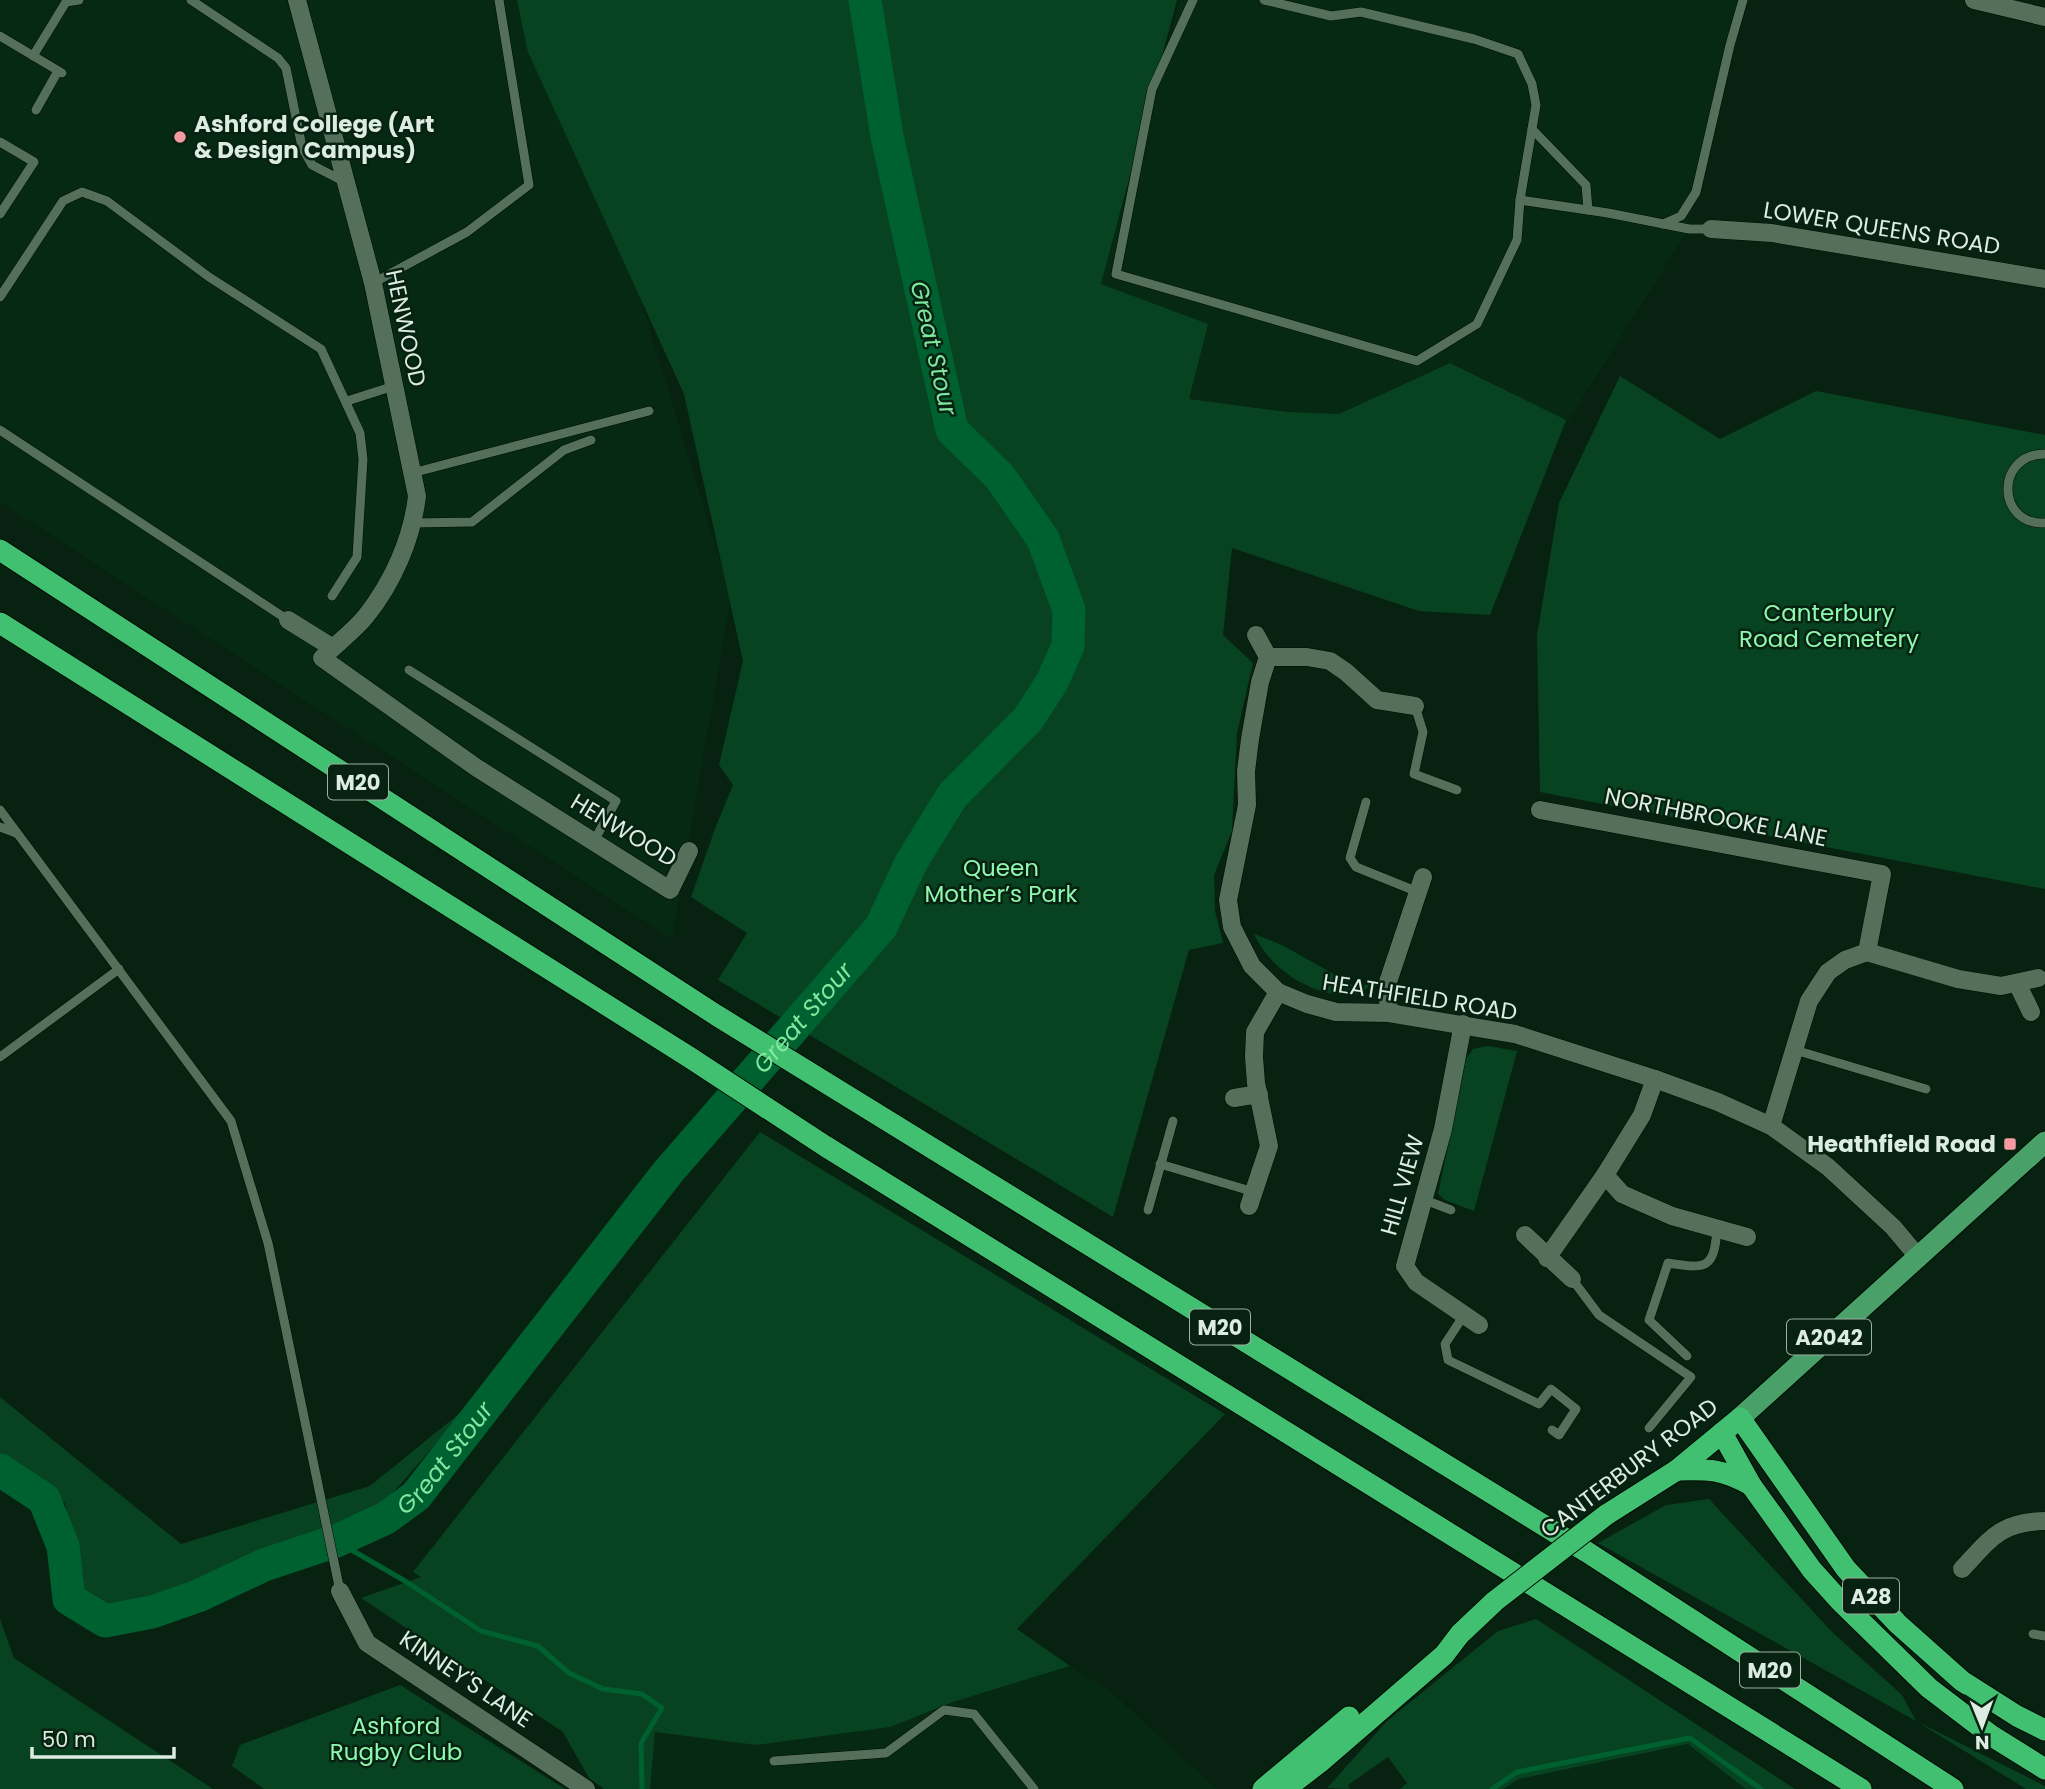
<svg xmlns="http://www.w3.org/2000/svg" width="2045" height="1789" viewBox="0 0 2045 1789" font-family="Poppins,sans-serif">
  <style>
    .built { fill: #062913 }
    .green { fill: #084321 }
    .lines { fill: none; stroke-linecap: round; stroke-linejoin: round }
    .stream { stroke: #006130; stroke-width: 5 }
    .river { stroke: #006130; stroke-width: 33 }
    .lane-casing { stroke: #000b01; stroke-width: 10 }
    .street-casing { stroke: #000b01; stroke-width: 19 }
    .primary-casing { stroke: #000b01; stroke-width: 23 }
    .highway-casing { stroke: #000b01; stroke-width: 23 }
    .lane { stroke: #54705b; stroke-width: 9 }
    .street { stroke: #54705b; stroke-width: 18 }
    .primary { stroke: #49a069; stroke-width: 21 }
    .highway { stroke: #42c072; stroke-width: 21 }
    .highway-bridge-casing { stroke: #000b01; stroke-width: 23; stroke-linecap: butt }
    .highway-bridge { stroke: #42c072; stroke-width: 21 }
    .poi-dot { fill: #f49aa2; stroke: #072211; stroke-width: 2.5 }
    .labels { text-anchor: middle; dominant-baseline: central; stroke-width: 5; stroke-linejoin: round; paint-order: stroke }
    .shield { fill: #072211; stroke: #9cafa2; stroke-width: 2 }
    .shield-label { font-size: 21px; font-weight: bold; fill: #dcece0 }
    .poi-label { font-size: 23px; font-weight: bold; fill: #dcece0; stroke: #072211; text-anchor: start }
    .street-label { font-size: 23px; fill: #dcece0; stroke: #072211 }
    .park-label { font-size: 23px; fill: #8ef8ae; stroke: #072211 }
    .water-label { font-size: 24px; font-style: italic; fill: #7ee89f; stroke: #072211 }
  </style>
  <rect width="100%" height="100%" fill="#072211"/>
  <!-- built -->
  <g class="built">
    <polygon points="0,0 539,0 589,130 731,596 672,939 0,502"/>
    <polygon points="1180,0 1740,0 1685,235 1568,421 1450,363 1339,414 1288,412 1188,399 1101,284"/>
    <polygon points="1070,1666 1109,1690 1217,1789 650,1789 655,1732 756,1745 889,1727 953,1702"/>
    <polygon points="1688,1744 1748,1789 1503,1789 1519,1779"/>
  </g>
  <!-- green -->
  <g class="green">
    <polygon points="517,0 1177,0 1101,284 1208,324 1189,399 1288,412 1339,414 1450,363 1566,420 1490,615 1419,611 1232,548 1223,635 1253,663 1237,733 1232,831 1214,875 1215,911 1223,943 1189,950 1113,1217 718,980 747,933 691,897 716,826 733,785 719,765 743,661 684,394 528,52"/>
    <polygon points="1620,376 1720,439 1816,391 2045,435 2045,889 1540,792 1537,636 1559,503"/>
    <path d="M1254,934L1282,945L1353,985H1369C1363,996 1352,996 1340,995C1305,991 1269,967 1254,934Z"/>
    <polygon points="1487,1046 1517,1051 1474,1211 1445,1200 1438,1194 1466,1059 1473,1049"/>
    <polygon points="760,1132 1225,1414 1017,1629 1070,1666 953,1702 890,1727 756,1745 655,1732 650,1789 604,1789 589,1778 563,1732 361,1598 421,1577 413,1572"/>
    <polygon points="0,1397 181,1544 370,1486 471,1404 374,1514 332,1532 111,1610 84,1591 65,1503 0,1464"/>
    <polygon points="1709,1499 1832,1632 1902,1695 1916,1721 2045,1786 2045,1789 2026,1789 1916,1721 1598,1543 1666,1505"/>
    <polygon points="0,1619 14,1658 213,1789 0,1789"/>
    <polygon points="1536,1619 1795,1789 1746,1789 1688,1744 1519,1779 1503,1789 1400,1789 1407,1783 1388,1757 1348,1785 1350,1789 1327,1788 1387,1721 1498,1631"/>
    <polygon points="400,1685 565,1789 264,1789 232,1766 240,1745"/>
  </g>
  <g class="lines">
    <!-- stream -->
    <g class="stream">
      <polyline points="336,1541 405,1581 481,1631 538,1646 569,1673 603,1689 642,1694 662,1708 641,1743 642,1789"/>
      <polyline points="1492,1789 1517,1772 1690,1738 1761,1789"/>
    </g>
    <!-- river -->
    <path class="river" id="s1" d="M0,1470L44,1499L63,1546L69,1599L105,1621L152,1612L198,1596L264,1565L336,1541L386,1518L416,1496L668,1172L881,927L911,863L952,796L1028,719L1052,682L1068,646L1069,610L1043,539L1000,477L952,430L887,136L865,0"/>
    <!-- lane casing -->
    <g class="lane-casing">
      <g id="lane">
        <polyline points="191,0 278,58 286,68 302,147 312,165 345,182"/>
        <polyline points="1193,0 1152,89 1116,274 1417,361 1477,324 1517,240 1520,200 1608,213 1689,229 1711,229"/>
        <polyline points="1264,0 1331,16 1361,12 1474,39 1518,54 1532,84 1536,105 1520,200"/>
        <polyline points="0,36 62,73"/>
        <polyline points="33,56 66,2 79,0"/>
        <polyline points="36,110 58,71"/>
        <polyline points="1532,129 1586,185 1588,210"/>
        <polyline points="0,142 34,162 0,214"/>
        <polyline points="1663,224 1681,216 1696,192 1730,45 1743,0"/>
        <polyline points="373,283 467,232 529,185 499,0"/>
        <polyline points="0,297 63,201 82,192 107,201 209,277 321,349 360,433 363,459 357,557 332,596"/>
        <polyline points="347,401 394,386"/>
        <polyline points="0,430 288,620"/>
        <path d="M2045,454C1995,454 1996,525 2045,523"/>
        <polyline points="412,473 649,411"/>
        <polyline points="414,523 472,522 564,450 591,440"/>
        <polyline points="409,670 616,801 594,841"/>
        <polyline points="1415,706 1423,732 1414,774 1457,790"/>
        <polyline points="1366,802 1350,858 1356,867 1418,892"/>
        <polyline points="0,810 231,1121 268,1243 340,1591"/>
        <polyline points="0,827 16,833"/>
        <polyline points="1795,1050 1926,1089"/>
        <polyline points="0,1057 119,969"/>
        <polyline points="1160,1164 1254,1192"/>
        <polyline points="1425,1200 1451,1210"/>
        <polyline points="1148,1210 1173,1121"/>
        <polyline points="1572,1279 1599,1315 1691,1377 1649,1428"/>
        <polyline points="1464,1315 1445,1344 1448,1360 1539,1404 1551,1389 1576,1409 1559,1435 1552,1430"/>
        <path d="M1687,1356L1649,1320L1668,1263C1706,1269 1714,1270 1717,1229"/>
        <polyline points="2033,1634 2045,1636"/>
        <polyline points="774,1761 886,1753 944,1710 974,1714 1034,1789"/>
      </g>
    </g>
    <!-- street casing -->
    <g class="street-casing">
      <g id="street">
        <path d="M297,0L373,283L417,496C412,539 393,582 366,616C354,631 336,644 322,658L477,768L670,890L689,851"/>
        <polyline points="1974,0 2045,17"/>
        <polyline points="1711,229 1772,233 2045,279"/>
        <polyline points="288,620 333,648"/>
        <polyline points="1256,635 1268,657"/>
        <polyline points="1268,657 1260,682 1250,739 1246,771 1247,805 1228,900 1232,927 1252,966 1278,992 1307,1004 1336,1012 1389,1013 1515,1034 1655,1079 1718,1102 1771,1126 1828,1167 1893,1227 1919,1258"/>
        <polyline points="1268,657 1307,657 1330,661 1346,672 1377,700 1415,706"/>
        <polyline points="1540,810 1882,874 1867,952"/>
        <polyline points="2017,983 2031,1012"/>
        <polyline points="1389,1013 1387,985 1423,877"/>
        <polyline points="1463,1024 1443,1129 1405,1266 1416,1282 1479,1325"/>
        <polyline points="1234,1098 1259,1094"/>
        <polyline points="1771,1126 1809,1001 1828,972 1845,960 1867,952 1958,979 2001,986 2038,978"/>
        <polyline points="1605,1175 1622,1194 1672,1216 1747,1237"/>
        <polyline points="1249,1206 1269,1146 1256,1083 1254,1057 1255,1032 1278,992"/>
        <polyline points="1525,1235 1572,1279"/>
        <polyline points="1547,1258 1605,1175 1642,1115 1655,1079"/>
        <path d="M1962,1569C1991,1538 2000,1522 2045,1521"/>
        <polyline points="340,1591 367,1643 586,1789"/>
      </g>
    </g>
    <!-- primary casing -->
    <g class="primary-casing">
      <polyline id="primary" points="1740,1418 2045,1142"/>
    </g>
    <!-- highway casing -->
    <g class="highway-casing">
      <g id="highway">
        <polyline points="0,550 716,1015 1587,1552 1953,1789"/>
        <polyline points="0,623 689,1057 825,1146 1861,1789"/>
        <polyline points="1722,1433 1751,1485 1812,1570 1840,1601 1929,1688 1992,1736 2045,1769"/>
        <path d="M1677,1470C1710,1469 1722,1469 1751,1485"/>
        <polyline points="1606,1515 1677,1470 1740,1418 1846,1569 1898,1624 1962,1681 2017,1716 2045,1730"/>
        <polyline points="1263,1789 1349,1717"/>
        <polyline points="1285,1789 1319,1763 1444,1655 1460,1634 1495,1601"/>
      </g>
    </g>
    <!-- lane -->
    <use href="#lane" class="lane"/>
    <!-- street -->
    <use href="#street" class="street"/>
    <!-- primary -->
    <use href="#primary" class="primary"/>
    <!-- highway -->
    <use href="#highway" class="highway"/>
    <!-- highway-bridge casing -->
    <g class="highway-bridge-casing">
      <polyline id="highway-bridge" points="1495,1601 1606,1515"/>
    </g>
    <!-- highway-bridge -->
    <use href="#highway-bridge" class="highway-bridge"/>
  </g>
  <!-- markers -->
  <g class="poi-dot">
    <circle cx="180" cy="137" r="7"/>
    <rect x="2003" y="1137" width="14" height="14" rx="3.5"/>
  </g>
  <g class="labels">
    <!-- shield labels -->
    <g class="shield">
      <rect x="328" y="764.5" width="60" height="35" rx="5"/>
      <rect x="1190" y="1309.5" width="60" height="35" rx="5"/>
      <rect x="1787" y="1319.5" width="84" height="35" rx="5"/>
      <rect x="1843" y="1578.5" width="56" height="35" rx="5"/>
      <rect x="1740" y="1652.5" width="60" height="35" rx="5"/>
    </g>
    <g class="shield-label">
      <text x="358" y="782">M20</text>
      <text x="1220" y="1327">M20</text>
      <text x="1829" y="1337">A2042</text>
      <text x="1871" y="1596">A28</text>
      <text x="1770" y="1670">M20</text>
    </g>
    <!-- poi labels -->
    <g class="poi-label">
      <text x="194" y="124">Ashford College (Art<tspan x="194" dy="26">&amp; Design Campus)</tspan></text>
      <text x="1996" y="1144" text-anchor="end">Heathfield Road</text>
    </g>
    <!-- street labels -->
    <g class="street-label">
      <text transform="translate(1882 228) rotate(9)">LOWER QUEENS ROAD</text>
      <text transform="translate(406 328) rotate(78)">HENWOOD</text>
      <text transform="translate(1716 817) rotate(11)">NORTHBROOKE LANE</text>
      <text transform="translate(624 830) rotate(31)">HENWOOD</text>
      <text transform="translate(1420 997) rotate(9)">HEATHFIELD ROAD</text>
      <text transform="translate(1402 1185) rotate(-74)">HILL VIEW</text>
      <text transform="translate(1629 1468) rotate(-37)">CANTERBURY ROAD</text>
      <text transform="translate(466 1679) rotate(34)">KINNEY'S LANE</text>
    </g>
    <!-- park labels -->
    <g class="park-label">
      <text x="1829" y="613">Canterbury<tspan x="1829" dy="26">Road Cemetery</tspan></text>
      <text x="1001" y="868">Queen<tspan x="1001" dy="26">Mother’s Park</tspan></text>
      <text x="396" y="1726">Ashford<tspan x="396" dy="26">Rugby Club</tspan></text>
    </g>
    <!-- water labels -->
    <g class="water-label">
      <text transform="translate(934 348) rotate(77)">Great Stour</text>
      <text stroke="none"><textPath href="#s1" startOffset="1152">Great Stour</textPath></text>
      <text stroke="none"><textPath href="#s1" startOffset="584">Great Stour</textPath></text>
    </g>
  </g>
  <!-- north arrow -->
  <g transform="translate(1982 1726) rotate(179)" stroke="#072211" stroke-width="5" paint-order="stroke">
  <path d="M0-5L12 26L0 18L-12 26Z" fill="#dcece0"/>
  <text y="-10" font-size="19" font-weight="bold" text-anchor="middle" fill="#dcece0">N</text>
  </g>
  <!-- scale -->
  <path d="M32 1747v10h142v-10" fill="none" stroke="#dcece0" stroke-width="3.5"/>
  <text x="42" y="1747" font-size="21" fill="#dcece0" stroke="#072211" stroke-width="5" paint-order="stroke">50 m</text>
</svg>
